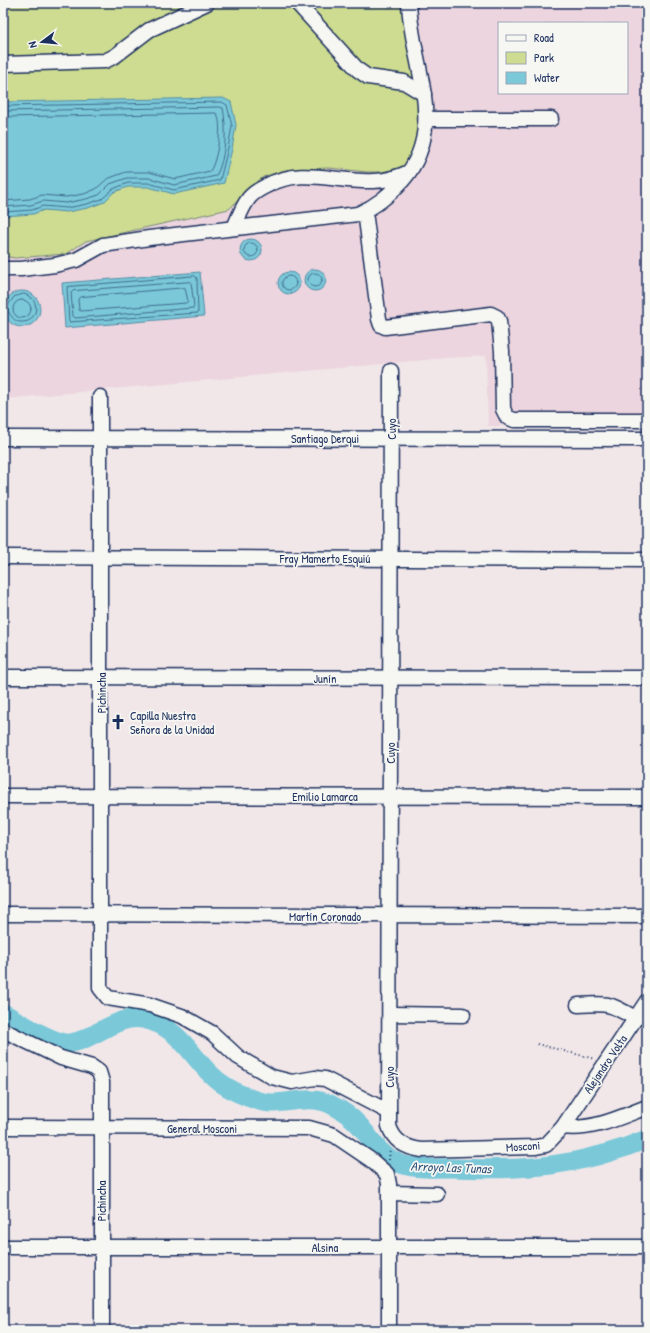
<svg xmlns="http://www.w3.org/2000/svg" width="650" height="1333" viewBox="0 0 650 1333" font-family="'Patrick Hand',sans-serif">
  <style>
    .built { fill: #ecd5de; fill-rule: evenodd }
    .green { fill: #cddc90; stroke: #748677 }
    .water { fill: #7ac8d8; stroke: #548ba7 }
    .lines { fill: none; stroke-linecap: round; stroke-linejoin: round }
    .shore { stroke: #416c8f; stroke-width: 1 }
    .river { stroke: #7ac8d8; stroke-width: 19 }
    .minor-casing { stroke: #1b2f5e; stroke-width: 17 }
    .path { stroke: #1b2f5e; stroke-width: 2; stroke-dasharray: 1 3; stroke-linecap: butt }
    .minor { stroke: #f6f6f2; stroke-width: 14 }
    .labels { text-anchor: middle; dominant-baseline: central; stroke-width: 3.5; stroke-linejoin: round; paint-order: stroke }
    .street-label { font-size: 12px; fill: #1b2f5e; stroke: #f6f6f2 }
    .poi-label { font-size: 12px; fill: #1b2f5e; stroke: #f6f6f2; text-anchor: start }
    .water-label { font-size: 13px; font-style: italic; fill: #33557c; stroke: #f6f6f2 }
  </style>
  <rect width="100%" height="100%" fill="#f1e7e9"/>
  <filter id="ink" filterUnits="userSpaceOnUse"><feTurbulence type="fractalNoise" baseFrequency=".025" numOctaves="2"/><feDisplacementMap in="SourceGraphic" scale="8" xChannelSelector="R" yChannelSelector="G"/><feConvolveMatrix kernelMatrix="1 2 1 2 8 2 1 2 1" color-interpolation-filters="sRGB"/></filter>
  <g filter="url(#ink)">
    <!-- built -->
    <path class="built" d="M405,3H647V426H488L486,356L447,358L3,399V256L15,258L76,249L86,241L229,209L263,177L286,170L329,168L367,172H382ZM499,23H627V93H499Z"/>
    <!-- green -->
    <polygon class="green" points="3,3 405,3 422,101 414,150 407,162 402,167 382,172 367,172 329,168 286,170 263,177 229,209 86,241 66,254 15,258 3,256"/>
    <!-- water -->
    <g class="water">
      <polygon points="223,98 231,102 236,125 232,149 224,183 174,194 148,187 128,187 114,192 104,202 88,208 67,212 44,210 33,214 3,216 3,102"/>
      <circle cx="251" cy="250" r="11"/>
      <circle cx="315" cy="280" r="11"/>
      <circle cx="289" cy="283" r="11"/>
      <polygon points="200,272 204,316 65,328 62,283"/>
      <circle cx="22" cy="309" r="18"/>
    </g>
    <g class="lines">
      <!-- shore -->
      <g class="shore">
        <polyline points="3,106 222,102 227,105 232,126 228,148 220,180 174,190 148,183 128,183 113,189 102,199 87,204 67,208 43,206 32,210 3,212"/>
        <path d="M3,111L220,107L223,108C227,128 226,158 216,176L174,185L149,178H127L110,184L99,195L86,199L66,203L43,201L31,205L3,207"/>
        <path d="M3,117L216,113C224,122 217,161 210,171L175,179L149,172H126L107,179L96,189L84,194L66,197L42,195L30,199L3,201"/>
        <circle cx="251" cy="250" r="7"/>
        <circle cx="315" cy="280" r="7"/>
        <circle cx="289" cy="283" r="7"/>
        <polygon points="195,276 197,278 198,313 69,322 67,287"/>
        <polygon points="191,282 194,306 193,308 75,318 73,316 71,293 73,291"/>
        <polygon points="185,288 188,301 186,303 81,311 79,310 78,299 80,297"/>
        <path d="M24,294C38,298 40,313 28,321C15,325 12,317 6,308L14,297Z"/>
        <circle cx="22" cy="309" r="9"/>
      </g>
      <!-- river -->
      <path class="river" d="M3,1013C20,1022 45,1039 64,1043C87,1046 115,1014 142,1019C186,1027 194,1068 227,1087C238,1094 257,1102 270,1103C291,1103 310,1095 330,1104C340,1109 352,1117 359,1125C371,1138 378,1153 394,1161C411,1170 432,1168 450,1168C522,1171 580,1167 647,1139"/>
      <!-- minor casing -->
      <g class="minor-casing">
        <g id="minor">
          <polyline points="297,3 358,70 368,77 404,82 424,94"/>
          <polyline points="3,64 105,61 115,56 149,30 207,3"/>
          <polyline points="426,119 551,119"/>
          <polyline points="358,214 363,215 366,219 379,319 381,325 385,327 491,314 497,317 499,321 502,351 503,409 507,417 514,420 647,420"/>
          <path d="M234,228C238,218 242,207 249,198C253,193 260,189 266,186C303,166 335,183 374,181C386,181 398,177 409,172"/>
          <path d="M3,269H21L55,265L76,260L103,245L149,238L358,214C376,206 388,196 402,181C449,128 411,64 409,3"/>
          <path d="M391,371L389,1126C394,1142 406,1148 422,1150L536,1147L546,1145L563,1127L647,1001"/>
          <polyline points="100,397 100,988 108,998 150,1005 182,1016 212,1033 238,1057 272,1077 292,1082 315,1078 325,1079 389,1112"/>
          <polyline points="3,438 647,439"/>
          <polyline points="3,557 647,560"/>
          <polyline points="3,677 647,678"/>
          <polyline points="3,796 647,797"/>
          <polyline points="3,914 647,916"/>
          <path d="M578,1005C609,1003 609,1003 635,1018"/>
          <polyline points="390,1014 463,1015"/>
          <polyline points="3,1030 61,1058 92,1067 99,1072 102,1082 102,1330"/>
          <polyline points="3,1127 309,1128 334,1135 371,1160 387,1174 389,1184 389,1330"/>
          <path d="M563,1127C593,1131 620,1117 647,1107"/>
          <polyline points="389,1193 437,1194"/>
          <polyline points="3,1247 647,1247"/>
        </g>
      </g>
      <!-- path -->
      <g class="path">
        <polyline points="537,1044 595,1059"/>
        <polyline points="389,1160 390,1149"/>
      </g>
      <!-- minor -->
      <use href="#minor" class="minor"/>
    </g>
  </g>
  <!-- icons -->
  <defs>
    <g id="church-bare" transform="scale(1.2)"><path d="M-1.2-6h2.4v3.5h3.3v2.4h-3.3V6h-2.4V-.1h-3.3v-2.4h3.3Z" fill="#1b2f5e" stroke="#f6f6f2" stroke-width="2.5" paint-order="stroke"/></g>
  </defs>
  <g fill-rule="evenodd">
    <use href="#church-bare" x="118" y="722"/>
  </g>
  <g class="labels">
    <!-- street labels -->
    <g class="street-label">
      <text transform="translate(391 429) rotate(-90)">Cuyo</text>
      <text x="325" y="438">Santiago Derqui</text>
      <text x="325" y="558">Fray Mamerto Esquiú</text>
      <text x="325" y="678">Junín</text>
      <text transform="translate(101 693) rotate(-90)">Pichincha</text>
      <text transform="translate(390 753) rotate(-90)">Cuyo</text>
      <text x="325" y="796">Emilio Lamarca</text>
      <text x="325" y="916">Martín Coronado</text>
      <text transform="translate(605 1064) rotate(-56)">Alejandro Volta</text>
      <text transform="translate(389 1077) rotate(-90)">Cuyo</text>
      <text x="202" y="1128">General Mosconi</text>
      <text transform="translate(523 1146) rotate(-4)">Mosconi</text>
      <text transform="translate(101 1201) rotate(-90)">Pichincha</text>
      <text x="325" y="1247">Alsina</text>
    </g>
    <!-- poi labels -->
    <g class="poi-label">
      <text x="130" y="715">Capilla Nuestra<tspan x="130" dy="14">Señora de la Unidad</tspan></text>
    </g>
    <!-- water labels -->
    <g class="water-label">
      <text transform="translate(451 1167) rotate(2)">Arroyo Las Tunas</text>
    </g>
  </g>
  <!-- margin -->
  <rect width="650" height="1333" fill="none" stroke="#f6f6f2" stroke-width="16"/>
  <rect x="8" y="8" width="634" height="1317" fill="none" stroke="#1b2f5e" stroke-width="1.5" filter="url(#ink)"/>
  <!-- legend -->
  <rect x="498" y="22" width="130" height="72" fill="#f6f6f2" stroke="#9ea6b7"/>
  <rect x="506" y="35" width="20" height="6" fill="#f6f6f2" stroke="#9ea6b7"/>
  <text x="534" y="42" font-size="12" fill="#1b2f5e">Road</text>
  <rect x="506" y="52" width="20" height="12" fill="#cddc90" stroke="#9ea6b7"/>
  <text x="534" y="62" font-size="12" fill="#1b2f5e">Park</text>
  <rect x="506" y="72" width="20" height="12" fill="#7ac8d8" stroke="#9ea6b7"/>
  <text x="534" y="82" font-size="12" fill="#1b2f5e">Water</text>
  <!-- north arrow -->
  <g transform="translate(42 42) rotate(254)" stroke="#f6f6f2" stroke-width="3" paint-order="stroke">
  <path d="M0-3L7 15L0 10L-7 15Z" fill="#1b2f5e"/>
  <text y="-6" font-size="11" font-weight="bold" text-anchor="middle" fill="#1b2f5e">N</text>
  </g>
</svg>
